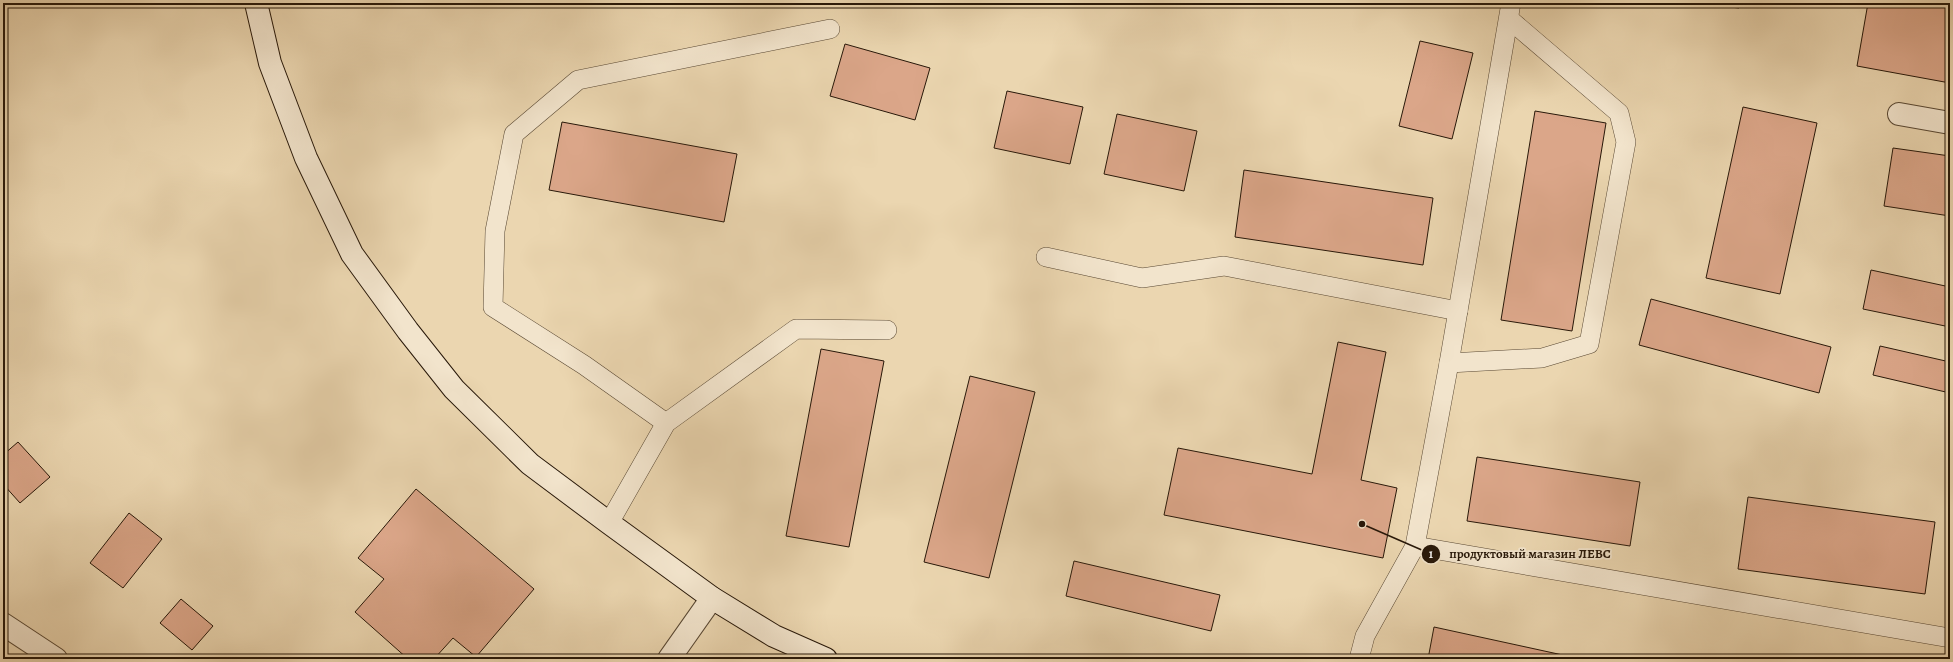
<svg xmlns="http://www.w3.org/2000/svg" width="1953" height="662" viewBox="0 0 1953 662" font-family="Alegreya,serif">
  <style>
    .building { fill: #dba689; stroke: #281809 }
    .lines { fill: none; stroke-linecap: round; stroke-linejoin: round }
    .lane-casing { stroke: #594833; stroke-width: 20 }
    .street-casing { stroke: #594833; stroke-width: 24 }
    .secondary-casing { stroke: #281809; stroke-width: 24 }
    .lane { stroke: #f2e4cc; stroke-width: 19 }
    .street { stroke: #f2e4cc; stroke-width: 22 }
    .secondary { stroke: #f2e4cc; stroke-width: 22 }
    .leader { fill: none; stroke: #281809; stroke-width: 1.5 }
    .callout-dot { fill: #281809; stroke: #f2e4cc; stroke-width: 1.5 }
    .mark-label { font-size: 12px; text-anchor: middle; font-weight: bold; fill: #fff }
    .callout-label { font-size: 13px; text-anchor: middle; font-weight: bold; fill: #281809; stroke: #f2e4cc; stroke-width: 3.5; stroke-linejoin: round; paint-order: stroke }
  </style>
  <rect width="100%" height="100%" fill="#ebd6b0"/>
  <filter id="stains"><feTurbulence type="fractalNoise" baseFrequency=".005" numOctaves="4"/><feColorMatrix values="0 0 0 0 .2 0 0 0 0 .09 0 0 0 0 .02 0 0 0 .5 -.17"/></filter>
  <radialGradient id="worn" r=".72"><stop offset=".6" stop-color="#630" stop-opacity="0"/><stop offset="1" stop-color="#630" stop-opacity=".3"/></radialGradient>
  <!-- building -->
  <g class="building">
    <polygon points="1695,3 1739,3 1739,8"/>
    <polygon points="1868,3 1950,3 1950,83 1857,66"/>
    <polygon points="1420,41 1473,53 1452,139 1399,126"/>
    <polygon points="845,44 930,68 915,120 830,96"/>
    <polygon points="1007,91 1083,107 1070,164 994,148"/>
    <polygon points="1743,107 1817,123 1780,294 1706,278"/>
    <polygon points="1535,111 1606,123 1572,331 1501,320"/>
    <polygon points="1117,114 1197,131 1184,191 1104,174"/>
    <polygon points="562,122 737,154 724,222 549,190"/>
    <polygon points="1893,148 1950,156 1950,216 1884,206"/>
    <polygon points="1244,170 1433,198 1423,265 1235,237"/>
    <polygon points="1871,270 1950,287 1950,327 1863,309"/>
    <polygon points="1651,299 1831,347 1819,393 1639,345"/>
    <polygon points="1338,342 1386,352 1361,480 1397,488 1383,558 1164,515 1178,448 1312,474"/>
    <polygon points="1880,346 1950,362 1950,393 1873,375"/>
    <polygon points="821,349 884,361 849,547 786,536"/>
    <polygon points="970,376 1035,392 989,578 924,562"/>
    <polygon points="18,442 50,477 20,503 3,484 3,455"/>
    <polygon points="1477,457 1640,482 1630,546 1467,521"/>
    <polygon points="416,489 534,589 476,657 453,638 434,659 408,659 355,612 384,579 358,558"/>
    <polygon points="1748,497 1935,522 1925,594 1738,569"/>
    <polygon points="129,513 162,539 123,588 90,563"/>
    <polygon points="1074,561 1220,595 1211,631 1066,596"/>
    <polygon points="181,599 213,626 192,650 160,623"/>
    <polygon points="1434,627 1581,659 1428,659"/>
  </g>
  <g class="lines">
    <!-- lane casing -->
    <g class="lane-casing">
      <g id="lane">
        <polyline points="1046,257 1142,278 1224,266 1458,311"/>
        <polyline points="1449,363 1542,358 1589,344 1626,142 1619,113 1509,19"/>
        <polyline points="666,423 584,365 493,307 495,231 514,134 578,80 830,29"/>
        <polyline points="609,523 666,423 796,329 887,330"/>
        <polyline points="1415,546 1950,638"/>
        <polyline points="1359,659 1365,636 1415,546 1449,363 1511,3"/>
      </g>
    </g>
    <!-- street casing -->
    <g class="street-casing">
      <g id="street">
        <polyline points="1899,114 1950,123"/>
        <polyline points="3,624 56,659"/>
        <polyline points="669,659 712,598"/>
      </g>
    </g>
    <!-- secondary casing -->
    <g class="secondary-casing">
      <polyline id="secondary" points="256,3 270,63 306,158 352,254 408,331 454,389 530,464 609,523 712,598 774,636 826,659"/>
    </g>
    <!-- lane -->
    <use href="#lane" class="lane"/>
    <!-- street -->
    <use href="#street" class="street"/>
    <!-- secondary -->
    <use href="#secondary" class="secondary"/>
  </g>
  <!-- callouts -->
  <path class="leader" d="M1362 524L1431 554"/>
  <g class="callout-dot">
    <circle cx="1362" cy="524" r="4"/>
    <circle cx="1431" cy="554" r="10"/>
  </g>
  <g class="mark-label">
    <text x="1431" y="558">1</text>
  </g>
  <g class="callout-label">
    <text x="1530" y="558">продуктовый магазин ЛЕВС</text>
  </g>
  <!-- margin -->
  <rect width="1953" height="662" fill="none" stroke="#ebd6b0" stroke-width="16"/>
  <rect x="4" y="4" width="1945" height="654" fill="none" stroke="#281809" stroke-width="2"/>
  <rect x="8" y="8" width="1937" height="646" fill="none" stroke="#281809"/>
  <rect width="100%" height="100%" filter="url(#stains)"/>
  <rect width="100%" height="100%" fill="url(#worn)"/>
</svg>
